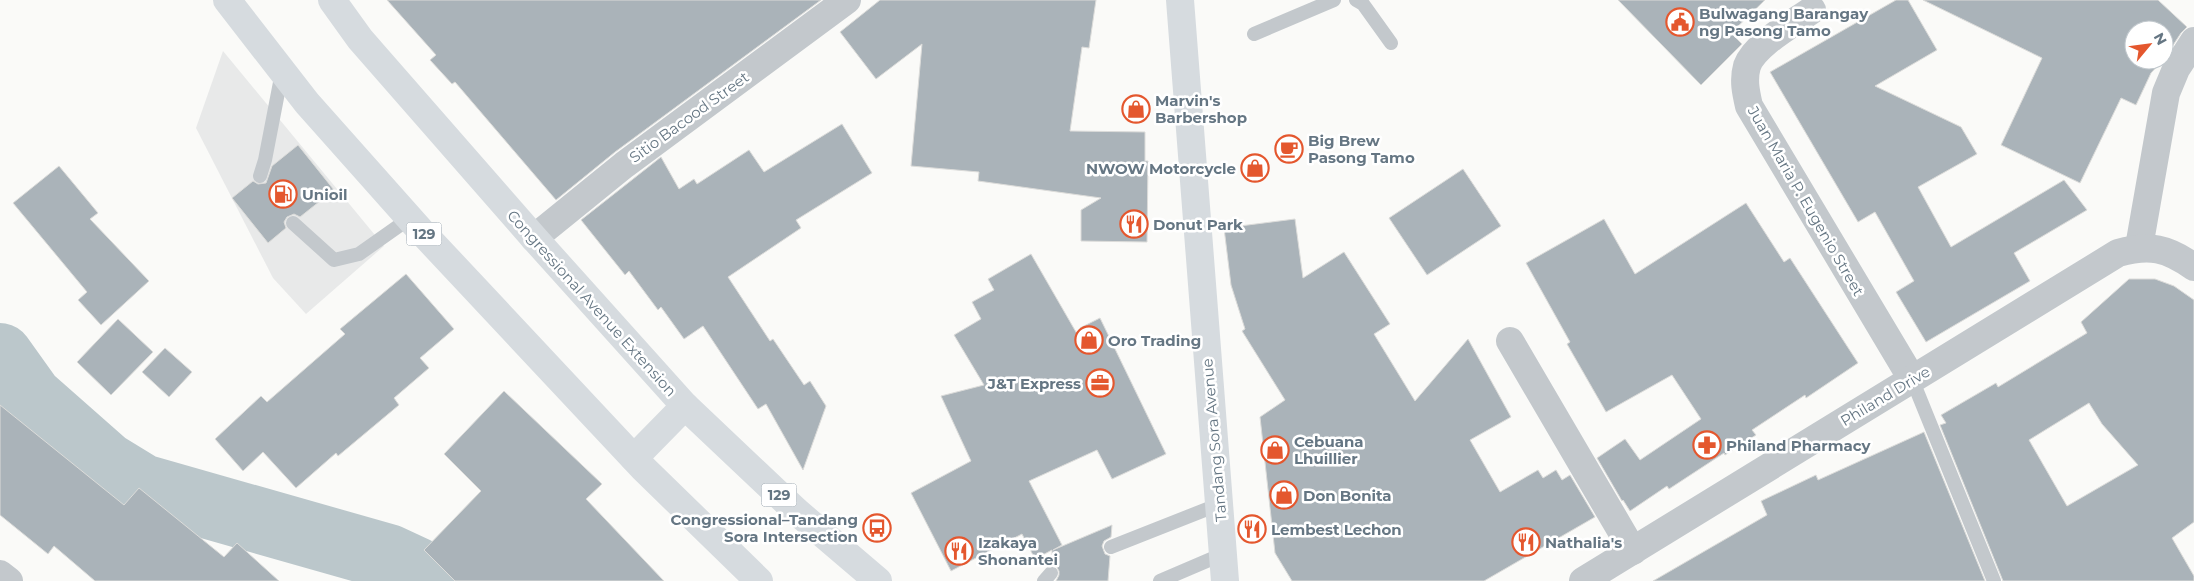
<svg xmlns="http://www.w3.org/2000/svg" width="2194" height="581" viewBox="0 0 2194 581" font-family="Montserrat,sans-serif">
  <style>
    .built { fill: #e8e9e9 }
    .lines { fill: none; stroke-linecap: round; stroke-linejoin: round }
    .river { stroke: #bbc7cb; stroke-width: 66 }
    .building { fill: #aab3b9; stroke: #dcdcda; fill-rule: evenodd }
    .lane { stroke: #c3c8cc; stroke-width: 14 }
    .street { stroke: #c3c8cc; stroke-width: 28 }
    .secondary { stroke: #d6dbdf; stroke-width: 28 }
    .primary { stroke: #d6dbdf; stroke-width: 28 }
    .labels { text-anchor: middle; dominant-baseline: central; stroke-width: 5; stroke-linejoin: round; paint-order: stroke }
    .shield { fill: #fff; stroke: #939fa8; stroke-width: 1 }
    .shield-label { font-size: 14px; font-weight: bold; fill: #657683 }
    .poi-label { font-size: 15px; font-weight: bold; fill: #657683; stroke: #fff; text-anchor: start }
    .street-label { font-size: 15px; fill: #657683; stroke: #fff }
  </style>
  <rect width="100%" height="100%" fill="#fafaf8"/>
  <!-- built -->
  <polygon class="built" points="223,51 384,246 306,314 273,278 196,128"/>
  <g class="lines">
    <!-- river -->
    <polyline class="river" points="0,356 30,398 106,465 142,487 388,557 416,570 429,581"/>
  </g>
  <!-- building -->
  <g class="building">
    <polygon points="387,0 821,0 615,152 556,200 455,82 452,84 430,60 436,55"/>
    <polygon points="880,0 1096,0 1089,48 1082,47 1070,131 1145,132 1145,161 1148,161 1147,242 1081,241 1081,210 1101,198 978,181 979,172 911,166 922,44 876,79 840,32"/>
    <polygon points="1618,0 1765,0 1731,33 1742,44 1701,85"/>
    <polygon points="1896,0 1908,0 1937,50 1875,86 1961,127 1977,154 1918,187 1951,247 2064,180 2087,210 2014,253 2030,281 1926,342 1896,292 1914,281 1875,212 1858,222 1770,72"/>
    <polygon points="1923,0 2158,0 2187,27 2181,33 2164,59 2164,30 2134,30 2134,60 2163,60 2151,73 2136,105 2121,98 2080,183 2001,145 2042,58"/>
    <polygon points="842,124 872,173 796,220 801,228 728,277 770,341 773,339 804,385 810,381 826,406 803,470 766,404 758,409 703,326 684,339 661,307 658,310 629,271 625,275 581,220 661,157 679,189 694,179 697,184 749,150 764,172"/>
    <polygon points="298,145 334,190 300,217 294,214 287,217 284,222 286,228 268,243 232,198 253,181 258,184 266,183 272,166"/>
    <polygon points="59,166 98,213 90,219 149,281 101,325 78,300 87,292 13,203"/>
    <polygon points="1463,169 1501,226 1427,275 1389,218"/>
    <polygon points="1746,203 1784,262 1790,258 1858,363 1806,398 1805,395 1752,430 1756,435 1725,455 1724,453 1669,489 1667,486 1630,511 1623,500 1622,501 1597,458 1625,439 1640,460 1701,419 1672,375 1606,412 1567,344 1570,342 1526,263 1604,219 1635,274"/>
    <polygon points="1295,219 1303,278 1344,252 1390,324 1374,334 1415,401 1468,339 1511,417 1470,440 1500,492 1538,470 1543,478 1556,470 1562,480 1570,475 1595,517 1484,581 1292,581 1275,553 1260,417 1285,400 1242,331 1245,329 1231,285 1224,228"/>
    <polygon points="1031,254 1080,339 1080,328 1100,318 1166,454 1112,479 1097,450 1029,481 1062,545 1053,550 1112,525 1111,537 1104,541 1102,546 1105,554 1110,556 1108,581 1056,581 1059,575 1059,571 1056,566 1052,564 1052,550 1035,559 1022,534 951,571 911,493 971,461 941,396 984,385 954,335 981,319 972,302 994,290 988,279"/>
    <polygon points="406,274 454,329 420,358 429,368 394,398 399,405 338,456 336,453 296,488 263,452 243,471 215,439 261,396 267,402 345,334 340,329"/>
    <path d="M2129,279H2155L2174,286L2194,300V522L2172,538L2194,576V581H2003L1940,425L1946,423L1941,415L1996,383L1998,387L2087,333L2081,322ZM2089,403L2102,424L2138,465L2067,506L2029,440Z"/>
    <polygon points="118,319 153,352 111,395 77,362"/>
    <polygon points="165,348 192,372 169,397 142,372"/>
    <polygon points="504,391 602,484 586,499 664,581 455,581 424,550 481,491 444,454"/>
    <polygon points="0,405 124,505 139,488 224,557 237,543 279,581 95,581 54,546 48,554 0,515"/>
    <polygon points="1924,432 1985,581 1653,581 1767,515 1761,501 1816,475 1818,480"/>
  </g>
  <g class="lines">
    <!-- lane -->
    <g class="lane">
      <polyline points="1356,0 1363,4 1391,43"/>
      <polyline points="1254,34 1334,0"/>
      <polyline points="260,176 265,160 282,72"/>
      <polyline points="293,223 334,260 359,254 410,218"/>
      <polyline points="1912,379 1994,581"/>
      <polyline points="1111,547 1220,504"/>
      <polyline points="1044,581 1051,573"/>
      <polyline points="1160,581 1223,554"/>
    </g>
    <!-- street -->
    <g class="street">
      <path d="M1812,10C1794,23 1754,45 1747,66C1743,80 1746,93 1749,106L1912,379"/>
      <polyline points="534,238 624,165 847,0"/>
      <polyline points="2139,247 2166,93 2176,69 2194,41"/>
      <polyline points="1510,341 1633,551"/>
      <polyline points="0,574 9,581"/>
      <path d="M1583,581L2118,253C2150,244 2167,248 2194,267"/>
    </g>
    <!-- secondary -->
    <polyline class="secondary" points="1180,0 1225,581"/>
    <!-- primary -->
    <g class="primary">
      <polyline points="227,0 307,103 420,230 643,468 759,581"/>
      <polyline points="332,0 360,39 534,238 685,406 796,511 878,581"/>
      <polyline points="634,458 685,406"/>
    </g>
  </g>
  <!-- icons -->
  <defs>
    <g id="civic-ring" transform="scale(1.4375)"><circle r="9.5" fill="#fff" stroke="#e4572e" stroke-width="1.5"/><path d="M-.6-6.5H3V-4.5H.6V-3L4-1V1h2V6H-6V1h2V-1L-.6-3ZM-1.2 2.5V6h2.4V2.5Z" fill="#e4572e"/></g>
    <g id="shop-ring" transform="scale(1.4375)"><circle r="9.5" fill="#fff" stroke="#e4572e" stroke-width="1.5"/><path d="M-5-2.5h2.3a2.7 3.5 0 0 1 5.4 0H5L5.5 6h-11ZM-1.5-2.5h3a1.5 2.3 0 0 0-3 0Z" fill="#e4572e"/></g>
    <g id="cafe-ring" transform="scale(1.4375)"><circle r="9.5" fill="#fff" stroke="#e4572e" stroke-width="1.5"/><path d="M-5.5-4.5H6V0H3Q3 3.5 0 3.5H-2.5Q-5.5 3.5-5.5 0ZM3-3.2v2h1.7v-2ZM-6 4.5H4V6H-6Z" fill="#e4572e"/></g>
    <g id="fuel-ring" transform="scale(1.4375)"><circle r="9.5" fill="#fff" stroke="#e4572e" stroke-width="1.5"/><path d="M-5.5-6h7V0h2V4h1.3V-2.5L3-4.5l.8-.8L6-3V5H2.5V1h-1V6h-7ZM-4.2-4.7v3.2H.2V-4.7Z" fill="#e4572e"/></g>
    <g id="restaurant-ring" transform="scale(1.4375)"><circle r="9.5" fill="#fff" stroke="#e4572e" stroke-width="1.5"/><path d="M-5-6h1v4h1v-4h1v4h1v-4h1v5L-1.5 .5V6h-2V.5L-5-1ZM5-6V6H3V1.5H1.5Q1.5-4 5-6Z" fill="#e4572e"/></g>
    <g id="office-ring" transform="scale(1.4375)"><circle r="9.5" fill="#fff" stroke="#e4572e" stroke-width="1.5"/><path d="M-6-3h4V-5.5h4V-3h4V5H-6ZM-1-4.5V-3h2v-1.5ZM-6 0V1H6V0Z" fill="#e4572e"/></g>
    <g id="pharmacy-ring" transform="scale(1.4375)"><circle r="9.5" fill="#fff" stroke="#e4572e" stroke-width="1.5"/><path d="M-2-6h4v4h4v4h-4v4h-4v-4h-4v-4h4Z" fill="#e4572e"/></g>
    <g id="bus-ring" transform="scale(1.4375)"><circle r="9.5" fill="#fff" stroke="#e4572e" stroke-width="1.5"/><path d="M-5-6H5V4H4V6H2V4H-2V6H-4V4H-5ZM-3.5-4V0h7V-4ZM-3.5 1.2v1.5H-2V1.2ZM2 1.2v1.5H3.5V1.2Z" fill="#e4572e"/></g>
  </defs>
  <g fill-rule="evenodd">
    <use href="#civic-ring" x="1680" y="22"/>
    <use href="#shop-ring" x="1136" y="109"/>
    <use href="#cafe-ring" x="1289" y="149"/>
    <use href="#shop-ring" x="1255" y="168"/>
    <use href="#fuel-ring" x="283" y="194"/>
    <use href="#restaurant-ring" x="1134" y="224"/>
    <use href="#shop-ring" x="1089" y="340"/>
    <use href="#office-ring" x="1100" y="383"/>
    <use href="#pharmacy-ring" x="1707" y="445"/>
    <use href="#shop-ring" x="1275" y="450"/>
    <use href="#shop-ring" x="1284" y="495"/>
    <use href="#bus-ring" x="877" y="528"/>
    <use href="#restaurant-ring" x="1252" y="529"/>
    <use href="#restaurant-ring" x="1526" y="542"/>
    <use href="#restaurant-ring" x="959" y="551"/>
  </g>
  <g class="labels">
    <!-- shield labels -->
    <g class="shield">
      <rect x="406.5" y="222.5" width="35" height="23" rx="4"/>
      <rect x="761.5" y="483.5" width="35" height="23" rx="4"/>
    </g>
    <g class="shield-label">
      <text x="424" y="234">129</text>
      <text x="779" y="495">129</text>
    </g>
    <!-- poi labels -->
    <g class="poi-label">
      <text x="1699" y="13">Bulwagang Barangay<tspan x="1699" dy="17">ng Pasong Tamo</tspan></text>
      <text x="1155" y="100">Marvin's<tspan x="1155" dy="17">Barbershop</tspan></text>
      <text x="1308" y="140">Big Brew<tspan x="1308" dy="17">Pasong Tamo</tspan></text>
      <text x="1236" y="168" text-anchor="end">NWOW Motorcycle</text>
      <text x="302" y="194">Unioil</text>
      <text x="1153" y="224">Donut Park</text>
      <text x="1108" y="340">Oro Trading</text>
      <text x="1081" y="383" text-anchor="end">J&amp;T Express</text>
      <text x="1294" y="441">Cebuana<tspan x="1294" dy="17">Lhuillier</tspan></text>
      <text x="1726" y="445">Philand Pharmacy</text>
      <text x="1303" y="495">Don Bonita</text>
      <text x="858" y="519" text-anchor="end">Congressional–Tandang<tspan x="858" dy="17">Sora Intersection</tspan></text>
      <text x="1271" y="529">Lembest Lechon</text>
      <text x="978" y="542">Izakaya<tspan x="978" dy="17">Shonantei</tspan></text>
      <text x="1545" y="542">Nathalia's</text>
    </g>
    <!-- street labels -->
    <g class="street-label">
      <text transform="translate(689 117) rotate(-36)">Sitio Bacood Street</text>
      <text transform="translate(1806 201) rotate(60)">Juan Maria P. Eugenio Street</text>
      <text transform="translate(592 303) rotate(48)">Congressional Avenue Extension</text>
      <text transform="translate(1885 396) rotate(-31)">Philand Drive</text>
      <text transform="translate(1214 440) rotate(-95)">Tandang Sora Avenue</text>
    </g>
  </g>
  <!-- north arrow -->
  <g transform="translate(2149 45) rotate(61)"><circle r="24" fill="#ffffff" stroke="#c1c8cd"/>
  <path d="M0-4L9 19L0 12L-9 19Z" fill="#e4572e"/>
  <text y="-8" font-size="14" font-weight="bold" text-anchor="middle" fill="#657683">N</text>
  </g>
</svg>
